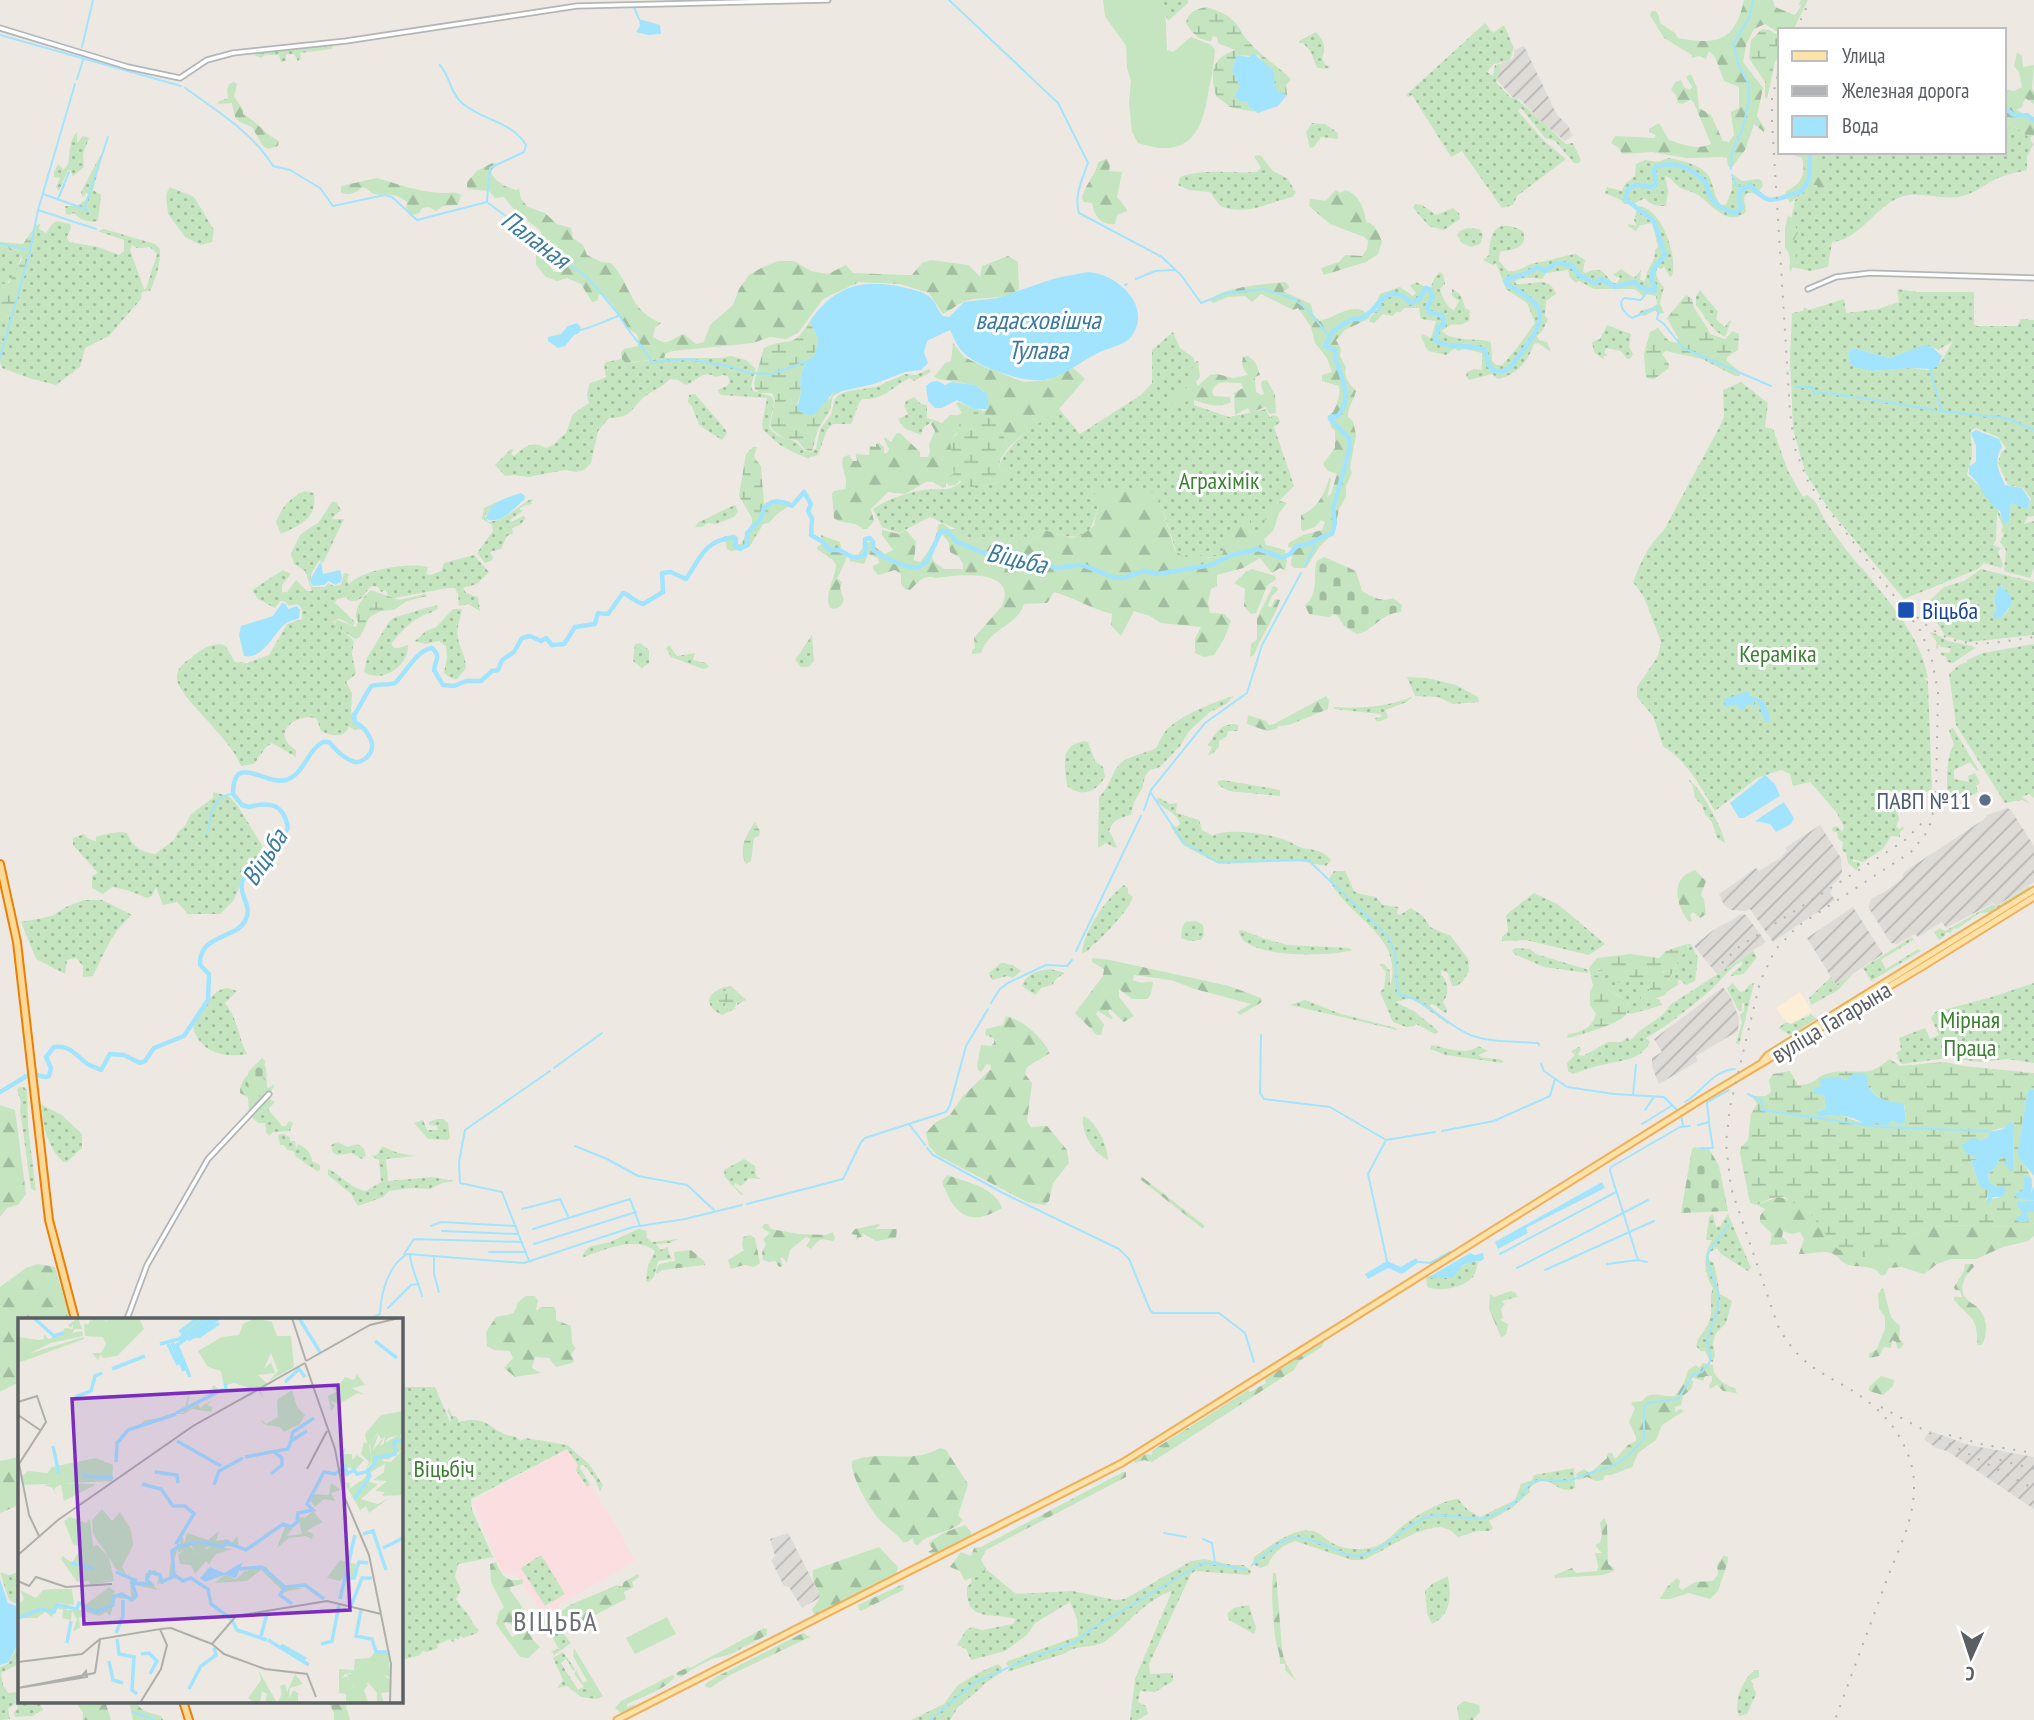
<svg xmlns="http://www.w3.org/2000/svg" width="2034" height="1720" viewBox="0 0 2034 1720" font-family="'PT Sans Narrow',sans-serif">
  <style>
    .commercial { fill: #fdeed7 }
    .industrial { fill: url(#industrial-furrows) }
    .medical { fill: #fbdee0 }
    .grass { fill: url(#grass-dots); fill-rule: evenodd }
    .forest { fill: url(#forest-firs); fill-rule: evenodd }
    .wetland { fill: url(#wetland-marsh); fill-rule: evenodd }
    .cemetery { fill: url(#cemetery-stones) }
    .pitch { fill: #c4e5bf }
    .water { fill: #a2e4fe }
    .lines { fill: none; stroke-linecap: round; stroke-linejoin: round }
    .stream { stroke: #a2e4fe; stroke-width: 2 }
    .river { stroke: #a2e4fe; stroke-width: 4.5 }
    .tertiary-casing { stroke: #b3b6b9; stroke-width: 7 }
    .primary-casing { stroke: #efae59; stroke-width: 9 }
    .trunk-casing { stroke: #ec7f03; stroke-width: 10 }
    .tertiary { stroke: #fff; stroke-width: 3.5 }
    .primary { stroke: #fee2a7; stroke-width: 5 }
    .trunk { stroke: #fcd899; stroke-width: 6 }
    .rail { stroke: #b1b2b3; stroke-width: 2; stroke-dasharray: 2 9; stroke-linecap: butt }
    .transit-dot { fill: #1a4fb4; stroke: #fff; stroke-width: 2.5 }
    .service-dot { fill: #5c6f8a; stroke: #fff; stroke-width: 2.5 }
    .labels { text-anchor: middle; dominant-baseline: central; stroke-width: 6; stroke-linejoin: round; paint-order: stroke }
    .park-label { font-size: 24px; fill: #3d8034; stroke: #fff }
    .transit-label { font-size: 24px; fill: #164399; stroke: #fff; text-anchor: start }
    .service-label { font-size: 24px; fill: #4e5e75; stroke: #fff; text-anchor: end }
    .street-label { font-size: 24px; fill: #5a5f63; stroke: #fff }
    .water-label { font-size: 26px; font-style: italic; fill: #3a7a9e; stroke: #fff }
    .quarter-label { font-size: 28px; letter-spacing: 2px; fill: #6b7275; stroke: #fff }
    .inset-river { fill: none; stroke: #a2e4fe; stroke-width: 3.5 }
    .inset-road { fill: none; stroke: #aeaeab; stroke-width: 2 }
    .view { fill: #7b2cbf; fill-opacity: 0.15; stroke: #7b2cbf; stroke-width: 3.5 }
    .inset-edge { fill: none; stroke: #5a5f63; stroke-width: 3.5 }
  </style>
  <defs>
    <pattern id="industrial-furrows" width="10" height="10" patternUnits="userSpaceOnUse" patternTransform="scale(1.75)"><rect width="10" height="10" fill="#dedbd7"/><path d="M-1 1l2-2M0 10L10 0M9 11l2-2" fill="none" stroke="#b7b5b2"/></pattern>
    <pattern id="grass-dots" width="8" height="8" patternUnits="userSpaceOnUse" patternTransform="scale(1.75)"><rect width="8" height="8" fill="#c4e5bf"/><path d="M2 2h.1M6 6h.1" fill="none" stroke="#a2bd9f" stroke-width="1.8" stroke-linecap="round"/></pattern>
    <pattern id="forest-firs" width="22" height="20" patternUnits="userSpaceOnUse" patternTransform="scale(1.75)"><rect width="22" height="20" fill="#c4e5bf"/><path d="M5 1l3.5 6h-7zM16 11l3.5 6h-7z" fill="#a2bd9f"/></pattern>
    <pattern id="wetland-marsh" width="20" height="14" patternUnits="userSpaceOnUse" patternTransform="scale(1.75)"><rect width="20" height="14" fill="#c4e5bf"/><path d="M1 5h8M5 5V1M11 12h8M15 12V8" fill="none" stroke="#a2bd9f"/></pattern>
    <pattern id="cemetery-stones" width="16" height="16" patternUnits="userSpaceOnUse" patternTransform="scale(1.75)"><rect width="16" height="16" fill="#c4e5bf"/><path d="M2 7V4a2 2 0 0 1 4 0v3zM10 15v-3a2 2 0 0 1 4 0v3z" fill="#a2bd9f"/></pattern>
  </defs>
  <rect width="100%" height="100%" fill="#ede9e2"/>
  <!-- commercial -->
  <polygon class="commercial" points="1800,992 1812,1011 1791,1024 1787,1023 1776,1008"/>
  <!-- industrial -->
  <g class="industrial">
    <polygon points="1524,46 1557,115 1567,124 1573,136 1565,141 1544,124 1520,99 1512,97 1497,80 1501,63 1511,60 1514,57 1514,50"/>
    <polygon points="2007,808 2011,810 2034,846 2034,882 1996,906 1993,903 1946,928 1942,922 1918,937 1915,934 1897,944 1891,943 1868,907 1871,899 1886,891 1902,879 1904,872 1983,820 1987,815"/>
    <polygon points="1820,825 1841,858 1842,872 1838,880 1830,886 1832,890 1830,893 1835,900 1773,942 1750,909 1746,911 1731,910 1724,905 1719,894 1756,868 1759,871 1781,857 1787,851 1785,848"/>
    <polygon points="1853,907 1883,954 1836,985 1807,938"/>
    <polygon points="1742,914 1746,915 1766,942 1717,974 1694,946 1712,931"/>
    <polygon points="1723,987 1731,998 1739,1018 1738,1031 1696,1056 1698,1061 1659,1084 1652,1067 1652,1058 1662,1052 1654,1039"/>
    <polygon points="1930,1431 1969,1445 2034,1457 2034,1509 1947,1451 1936,1448 1924,1439"/>
    <polygon points="788,1533 821,1597 802,1608 789,1587 784,1586 771,1560 775,1556 770,1539"/>
  </g>
  <!-- medical -->
  <polygon class="medical" points="567,1449 614,1522 635,1561 557,1606 558,1608 543,1614 517,1575 502,1573 473,1502"/>
  <!-- grass -->
  <g class="grass">
    <polygon points="1159,0 1188,0 1188,3 1168,21"/>
    <polygon points="1485,23 1493,33 1504,25 1514,48 1510,60 1494,64 1487,72 1493,76 1495,65 1500,64 1500,72 1496,82 1510,97 1517,99 1566,144 1573,143 1581,160 1579,163 1574,163 1555,141 1545,138 1521,108 1518,111 1544,141 1566,159 1517,196 1513,205 1502,208 1462,151 1451,157 1412,95 1408,97 1406,95"/>
    <path d="M1316,32C1323,40 1327,48 1322,58L1325,65L1330,67L1328,69L1317,68L1311,52L1303,43H1299V41Z"/>
    <polygon points="333,45 332,49 300,53 301,59 298,61 294,54 286,54 286,61 281,62 279,55 265,55 261,58 256,56 254,53"/>
    <path d="M2004,119L2030,138L2033,145L2027,157V170C2017,173 2005,174 1996,179C1982,186 1973,195 1957,197C1935,200 1915,188 1894,200C1873,211 1858,240 1832,242L1828,267L1811,271L1791,267L1787,239L1795,200L1812,185L1815,152H2004Z"/>
    <polygon points="1312,123 1325,124 1338,133 1338,139 1321,137 1314,147 1310,148 1306,132"/>
    <path d="M77,132V143L83,136L89,138L83,154L84,167L73,176L70,170H68L59,191L56,187L60,178L54,177V172L58,164L63,170L68,165C70,154 69,140 77,132Z"/>
    <path d="M1260,155L1273,171L1288,179L1296,193L1292,197C1264,204 1249,216 1220,206L1210,192L1189,190L1178,185L1180,177C1206,168 1231,174 1257,172L1261,168L1254,156Z"/>
    <path d="M100,156L102,157L93,190L101,195L98,221C89,223 80,220 74,213L69,215L66,214L65,206H77L88,198L89,194L86,193L83,197L81,192Z"/>
    <path d="M1668,158C1680,160 1704,165 1710,178C1714,188 1714,196 1721,205H1726L1732,189V174L1742,181L1758,179L1762,181L1763,186L1759,191L1762,193L1760,197L1753,193H1747L1744,198L1746,212C1725,229 1710,200 1694,193C1688,190 1683,190 1678,186C1673,182 1672,178 1665,176L1668,190L1666,206C1656,206 1651,206 1645,198L1633,204H1624L1621,200L1605,193L1607,187L1622,191L1625,184L1635,176L1636,164L1645,160L1658,162Z"/>
    <path d="M170,187L194,197L214,230L212,242L201,245L185,237L168,214C168,204 163,196 170,187Z"/>
    <polygon points="1415,204 1422,205 1436,215 1453,208 1459,213 1460,219 1444,230 1429,226 1413,208"/>
    <path d="M1638,206C1662,208 1678,256 1672,276L1670,277L1664,266L1662,269L1657,268C1655,276 1658,281 1664,287L1660,303L1664,313L1658,314L1656,310L1644,316L1638,314C1643,307 1652,310 1657,304L1656,296L1646,294L1645,298L1635,289H1594L1579,281L1576,283L1570,278L1568,270L1546,273L1542,279C1532,278 1524,277 1515,281L1516,284C1529,286 1550,274 1556,294L1546,301L1545,316L1548,319L1543,330L1537,336L1539,340L1547,342L1551,352L1538,343L1534,344C1528,362 1516,375 1498,379L1492,374L1469,380L1466,376L1467,372L1474,369L1482,370V353L1464,349L1458,351L1455,348L1446,355L1428,351L1421,337L1422,334L1431,338L1436,321L1421,319L1419,308H1404L1401,312H1396L1393,316L1383,314L1374,323L1369,322L1371,316L1378,310L1375,305L1380,294L1400,287L1413,296L1416,293L1410,286L1416,282L1430,289L1435,277L1440,272L1443,274L1445,284L1440,289C1442,297 1447,308 1454,310L1459,301L1452,296V289L1460,294L1466,309L1470,310L1469,321L1463,324L1450,325L1442,331C1453,343 1476,337 1491,342L1492,361L1496,365H1502L1516,349L1535,323L1527,303L1506,289L1496,263L1493,265L1483,260L1489,255C1490,231 1496,218 1523,231C1529,249 1512,249 1500,252L1499,261L1508,271C1519,273 1525,265 1535,263C1549,261 1561,256 1575,254L1585,260L1583,271L1585,273C1601,266 1602,271 1613,283H1617L1620,278L1613,275L1621,269L1634,278L1641,270L1640,280L1645,281C1647,271 1648,270 1653,261C1656,255 1653,252 1658,246L1652,223L1640,225L1636,231L1628,226L1629,224L1637,226L1634,220Z"/>
    <path d="M57,221L70,224L71,228L67,237L69,242L98,247L119,255L124,251V240L98,231L104,229L155,244L160,249C161,263 156,278 150,291L142,292L141,299L109,336L85,348L80,367L56,385L29,378L2,368L0,362V319L13,313L35,241L36,225L40,224L39,229L46,233L52,224ZM132,245L137,248L150,247L157,254L146,289H144L130,250Z"/>
    <polygon points="1467,228 1479,229 1483,235 1480,244 1471,247 1462,243 1457,235 1460,231"/>
    <polygon points="0,245 22,252 17,272 6,284 0,284"/>
    <path d="M1897,289L1917,292H1974V324L1977,326H2018L2021,319L2034,320V516L2027,517L2024,524L2034,521V568L2030,578L2004,571L2006,550L2000,542L2004,533L2001,531L2003,527L1997,512L1996,540L1993,545L2001,548L1998,552L2003,565L2001,568L1984,563L1978,569L1904,599L1828,508L1805,472L1793,429L1790,357L1792,313L1803,311L1804,307L1809,310L1844,299L1846,313L1878,309L1899,302ZM1953,341L1939,365L1928,370L1910,368L1872,371L1851,364L1848,353L1853,348L1890,358L1911,350L1931,346L1938,350ZM1976,428L1998,437L2006,448L2001,453L1998,463L2008,485L2023,488L2031,499L2028,508L2011,503L2009,521L2002,520C2000,508 1977,482 1967,475C1968,468 1972,460 1972,453C1972,445 1970,438 1971,430Z"/>
    <path d="M1700,290L1718,312L1716,319L1725,327L1729,321H1731L1725,337C1709,328 1707,318 1696,305V296Z"/>
    <polygon points="1607,325 1631,334 1629,347 1633,354 1630,359 1627,359 1621,351 1606,348 1605,352 1607,356 1603,356 1604,360 1594,352 1592,342 1600,339"/>
    <path d="M1173,332L1180,348L1194,358V405L1229,417L1266,409L1270,418L1273,415L1278,417L1280,422L1274,427L1294,486L1277,503L1263,537C1229,553 1217,561 1178,557L1158,495C1134,486 1120,497 1098,506C1090,545 1076,539 1044,530L1029,543C1013,541 979,535 965,539L958,535L956,529L930,517L899,533L882,527L873,509C889,498 911,491 931,489C944,489 951,491 962,481C982,494 1008,480 1023,466V464L1017,463L1007,472L999,469C1001,448 1041,419 1059,409L1080,434L1141,395L1152,383V350Z"/>
    <path d="M731,356L746,360L756,369C747,397 751,388 772,397L774,402L769,427C781,442 784,435 796,442C797,442 804,451 805,451L812,452L816,448L820,429L831,415L834,401L838,395L849,391L876,387L905,374L916,375L929,369L931,372L914,381L910,378C893,386 883,401 862,399C856,406 855,416 851,424H833L827,430L818,455L807,458L795,453L780,445L763,430L762,424L767,398L721,395L717,390L727,386L730,382L728,376L723,375L716,377C702,369 698,381 686,385L678,380L670,379C662,388 650,391 642,399C628,413 631,417 609,418L598,431L591,463L584,470L576,472L565,470L528,477L515,475L505,476L495,465L511,449L514,450L511,454L514,456C524,447 532,440 546,448L553,445L566,433L573,414L589,403L587,395L589,384L606,377L604,365L606,362L622,359L632,363L664,358H720Z"/>
    <path d="M1741,382L1768,403L1765,427L1773,429L1788,471L1803,497L1807,495C1817,501 1818,507 1823,517C1828,526 1856,564 1863,569C1889,603 1920,634 1928,678H1923L1928,681V685L1932,790L1917,795L1896,810L1899,819L1896,827L1900,829L1903,826L1904,829L1900,832V837L1891,836L1883,849L1863,862L1853,859V862H1859L1860,865L1856,870L1848,863L1846,853L1842,850L1843,842L1838,839L1837,832L1832,831L1833,827L1837,826L1842,832L1844,827L1837,813L1810,782L1793,786L1790,774L1781,770L1757,778L1715,811C1701,787 1687,761 1663,746L1653,716L1637,697V687L1658,656L1661,642L1644,597L1633,582C1641,562 1648,545 1664,530L1720,426L1724,417L1723,390Z"/>
    <polygon points="695,394 725,429 727,433 722,440 699,425 692,406 688,402 689,395"/>
    <polygon points="914,397 921,404 927,405 927,418 934,420 923,428 921,435 904,428 898,419 908,414 904,406 906,401"/>
    <path d="M304,491L314,493C317,519 302,524 281,534L276,522C282,507 289,499 304,491Z"/>
    <path d="M531,499L533,500L531,504L520,507V510H524L510,520L511,522L523,516L526,518L520,525L512,528L513,533L507,536L501,549L490,552L493,558L491,561L485,563L477,553L493,531L492,525L482,519L484,508L499,501L485,515L488,522C506,521 516,507 531,499Z"/>
    <path d="M332,502H336L341,510L331,519H344C337,534 330,548 323,563L320,560C314,567 307,579 312,587H325L328,583L334,586L341,585L344,573L349,574L347,580L349,584C362,570 408,562 428,567L426,574L430,575L441,571L444,563L474,555L489,572L477,584L463,588L466,593L478,597L480,611L468,604L459,606L458,594L455,588H448L394,598L388,596L386,590L381,592L378,587L372,586C363,593 363,604 348,600L347,597L337,599L335,603L355,622L353,626L339,618L333,622L354,641L352,654L356,674L346,682L352,693L351,712L361,729L354,730L349,726C345,739 332,736 321,731L317,719C305,712 276,726 287,742C289,746 293,748 296,750V757L272,743L266,747L254,764L241,766C231,738 179,698 177,679C176,669 183,663 191,658C201,650 211,642 225,645L235,662L247,663L269,655L287,624L302,619V609L298,604L289,606L286,602L280,601L275,608L258,599L252,590L283,570L291,574L282,585V593L287,592L296,580L307,591H312L305,571L294,564L291,553L301,534L319,522Z"/>
    <path d="M735,505L738,511L734,517L716,524L708,523L702,527H695L698,522C712,517 721,510 735,505Z"/>
    <path d="M1981,569L2034,582V635L1968,642L1945,636L1926,604L1944,587L1964,581ZM2001,585L2008,594L2009,609L2002,617L1994,613L1996,612L1994,598Z"/>
    <path d="M436,605L438,608C433,613 428,613 422,616C409,622 399,634 391,644L395,649L408,645C409,666 382,684 364,672L367,658L389,622L393,618Z"/>
    <path d="M453,609H462C460,620 456,627 458,639C460,649 466,656 466,668L457,679L451,678L444,673L447,658L446,646L439,641L425,644L415,641L426,631L436,627Z"/>
    <polygon points="1932,632 1948,641 1972,646 1975,648 1953,663 1947,662 1946,657 1940,654 1941,652 1949,653 1951,648 1941,647 1939,644 1937,650 1936,641 1930,633"/>
    <polygon points="812,635 814,661 809,667 801,667 795,660"/>
    <polygon points="640,643 649,650 649,663 642,668 633,661 635,644"/>
    <polygon points="2034,644 2034,798 2029,794 2022,797 2031,804 2022,800 2005,803 1956,725 1949,674 1959,665 1967,662 1967,660 1983,653"/>
    <polygon points="669,645 677,656 695,653 693,660 706,663 709,667 703,669 671,657 666,648"/>
    <polygon points="1407,677 1427,678 1456,685 1478,697 1479,702 1453,704 1438,697 1415,696"/>
    <path d="M1234,696L1226,704L1210,712L1189,731L1180,746L1160,767L1150,770L1145,776L1142,789L1134,802L1131,815C1120,818 1113,819 1109,831L1117,847L1115,848L1106,843L1098,848L1099,797C1110,787 1111,773 1120,764C1127,756 1147,753 1156,748C1161,740 1163,731 1172,725C1187,713 1216,701 1234,696Z"/>
    <path d="M1412,697L1407,702L1385,710L1388,717L1386,719L1377,722L1375,718L1382,717L1380,714L1334,709V707C1362,709 1385,707 1412,697Z"/>
    <path d="M1234,724L1238,725V731H1228L1227,736L1219,741V747L1212,754L1208,755L1212,747L1208,745C1215,734 1219,725 1234,724Z"/>
    <path d="M1953,728L1979,771L1976,770L1970,762L1954,770V779L1969,782L1968,776L1975,773L1980,783L1976,786L1978,792L1961,800L1948,799C1946,786 1946,755 1954,745L1949,730Z"/>
    <path d="M1084,741L1088,742L1095,761L1103,767L1105,777C1096,792 1082,798 1067,786C1065,765 1059,746 1084,741Z"/>
    <path d="M1688,779C1701,788 1722,827 1725,843L1717,838L1712,822L1705,814L1702,805L1695,798L1693,786Z"/>
    <polygon points="1223,780 1280,790 1280,796 1229,791 1218,785 1218,781"/>
    <path d="M213,792L229,796L237,805L262,845L263,852L257,862L244,875L234,900L220,914H188L177,902L163,905L156,887L152,896L147,898L127,890L112,887L103,894L92,888V876L98,873L73,845V838L84,834L88,839L96,841V837C105,834 118,831 127,833C134,849 141,851 155,854L174,840L178,832L185,826L191,814L213,798Z"/>
    <path d="M1158,797L1170,804L1177,803L1176,813L1199,820L1202,830L1213,836C1224,827 1268,834 1283,839C1290,841 1296,846 1302,848C1314,850 1323,850 1331,860L1326,866L1300,861L1219,864L1183,845L1171,827L1173,825L1176,827L1180,824C1177,812 1164,810 1157,801Z"/>
    <path d="M1334,871H1345C1358,895 1346,891 1376,897L1383,905L1399,907L1397,913L1400,915L1411,908L1423,916L1430,927L1451,936L1468,959L1469,971L1463,981L1457,986H1452L1448,973L1441,970V974C1448,982 1450,993 1443,1002L1447,1010L1446,1013C1440,1011 1438,1006 1432,1004L1430,1006L1449,1023L1448,1024L1412,998L1395,1002L1414,1011L1436,1029L1438,1032L1435,1034L1416,1024L1415,1026L1406,1027L1393,1022L1380,992L1384,988L1386,972L1379,964H1384L1390,971V987C1405,935 1348,919 1329,879Z"/>
    <path d="M1124,885L1128,888V893L1133,897C1129,909 1110,929 1100,939C1095,944 1091,945 1088,951L1082,953C1083,932 1107,897 1124,885Z"/>
    <polygon points="2029,886 2030,889 1994,912 1979,913 1957,929 1954,928 1950,933 1946,932 1945,936 1939,940 1934,932 1940,928 1945,931 1993,904 1996,907"/>
    <polygon points="1534,893 1559,905 1605,944 1589,955 1526,940 1502,941 1502,937 1508,931 1506,915"/>
    <path d="M84,900H102L132,915C112,931 104,954 93,976L83,977V966L76,958L67,960L65,974L36,959L21,922L52,916L66,907Z"/>
    <polygon points="1196,921 1203,925 1204,935 1201,940 1190,941 1181,938 1182,928 1185,922"/>
    <path d="M1242,930L1265,939L1288,945L1349,948L1352,950C1331,957 1241,959 1239,931Z"/>
    <polygon points="1912,937 1916,945 1913,940 1881,960 1886,969 1918,949 1921,951 1871,981 1863,968"/>
    <polygon points="1687,944 1691,944 1698,958 1695,981 1686,985 1680,980 1668,982 1680,957 1689,948"/>
    <polygon points="1515,948 1530,949 1536,954 1589,970 1587,973 1544,967 1514,954 1512,950"/>
    <path d="M1753,951L1757,957L1744,974L1731,976V974L1742,965V961C1729,968 1724,977 1714,987C1696,1003 1666,1027 1646,1038L1650,1042C1641,1060 1623,1060 1606,1064C1595,1066 1583,1070 1573,1074L1568,1071L1567,1063L1575,1055L1571,1051L1579,1047L1581,1049L1578,1055L1583,1056L1608,1042H1621L1628,1037L1629,1040L1633,1038C1643,1025 1662,1020 1670,1005Z"/>
    <polygon points="1001,963 1013,965 1021,971 1013,978 1007,976 992,980 989,973"/>
    <path d="M1658,965H1669L1668,968L1654,980L1649,991L1640,989L1641,999H1659L1662,1005L1631,1014L1627,1013L1628,1003C1617,989 1599,995 1597,970L1619,971L1622,984L1627,976L1639,980Z"/>
    <path d="M1050,969L1065,973L1057,978L1052,985L1041,988L1035,995L1022,986C1026,973 1038,971 1050,969Z"/>
    <polygon points="1854,973 1838,990 1811,1005 1809,998 1831,977 1836,985"/>
    <polygon points="1733,983 1740,992 1745,991 1749,985 1754,983 1739,1045 1736,1043 1742,1023 1740,1015 1744,1011 1744,1003 1742,1003 1742,1011 1738,1010 1727,988"/>
    <polygon points="2034,983 2034,1063 2007,1059 1980,1062 1948,1058 1901,1064 1896,1053 1901,1050 1899,1038 1925,1028 1930,1039 1939,1035 1931,1018 1935,1012 1992,997"/>
    <path d="M731,986L746,1000L737,1005V995L729,990L724,991L716,1002L726,1003L724,1009L737,1008L722,1015C698,1003 712,988 731,986Z"/>
    <path d="M228,988L237,991L225,1003C238,1019 238,1037 247,1054C224,1058 200,1053 193,1027C202,1013 210,989 228,988Z"/>
    <polygon points="1305,1000 1341,1014 1396,1028 1397,1030 1290,1005"/>
    <polygon points="1810,1013 1816,1019 1791,1035 1778,1028 1786,1022 1791,1024 1810,1015"/>
    <path d="M1432,1045C1446,1048 1467,1056 1478,1046L1488,1051L1478,1055C1484,1060 1496,1057 1504,1061L1502,1063L1446,1055L1430,1049Z"/>
    <polygon points="19,1087 24,1087 27,1090 28,1126 36,1191 31,1189 20,1110 21,1102 17,1090"/>
    <polygon points="268,1098 275,1102 268,1109 282,1126 286,1126 289,1121 293,1123 290,1131 273,1132 269,1136 266,1132 265,1123 258,1123 252,1117"/>
    <path d="M42,1105L62,1115L82,1134V1148L67,1162H63C48,1147 42,1127 42,1105Z"/>
    <path d="M1083,1116C1096,1120 1108,1147 1108,1160C1093,1152 1081,1134 1083,1116Z"/>
    <polygon points="437,1119 443,1119 448,1123 450,1138 448,1140 428,1139 414,1123 423,1120 427,1130 438,1130 437,1126 429,1125 429,1122"/>
    <path d="M284,1134L290,1137V1141H295L296,1150L298,1144C305,1147 312,1153 312,1161L320,1165V1170L317,1171L295,1156L294,1151L287,1150L284,1145H280L278,1135Z"/>
    <polygon points="338,1142 347,1147 358,1144 364,1149 366,1155 362,1159 351,1153 338,1155 333,1153 331,1145"/>
    <path d="M384,1147L398,1153L414,1156L386,1159L388,1181L433,1177L454,1181L442,1183L430,1189L410,1188L389,1191L383,1197L358,1206L351,1194L328,1175V1169C343,1176 349,1188 366,1191L381,1182L379,1160L371,1156L378,1154L381,1148Z"/>
    <polygon points="744,1159 755,1166 756,1176 760,1179 749,1178 741,1186 735,1183 734,1186 743,1194 741,1195 725,1177 724,1170"/>
    <path d="M1713,1214L1716,1227L1720,1226L1728,1214L1751,1268L1748,1271L1721,1254L1717,1248L1709,1253V1260L1714,1263L1720,1294L1732,1301L1726,1323L1715,1334L1713,1344L1715,1355L1713,1362L1710,1361L1705,1351H1701L1696,1346C1698,1335 1706,1331 1709,1321C1714,1309 1708,1301 1713,1288C1703,1273 1703,1254 1712,1240H1706L1709,1217Z"/>
    <path d="M638,1229L647,1231L646,1237L652,1242L678,1239L670,1243L656,1244L661,1250L668,1247V1251L672,1259L658,1261L654,1277L649,1282L646,1281L648,1266L655,1251C636,1236 606,1249 584,1257L582,1255L589,1247L610,1242Z"/>
    <path d="M1472,1261L1478,1262C1476,1269 1476,1274 1472,1278C1462,1288 1439,1292 1427,1287L1426,1276L1449,1278L1456,1270Z"/>
    <path d="M401,1387H435L450,1422L451,1417L447,1411L449,1408L452,1416H456L459,1422C491,1414 490,1434 516,1437L520,1441L526,1438L567,1445L589,1464L603,1485L600,1491L595,1479L584,1465H581L580,1468L590,1485L587,1487L576,1470L578,1465L567,1449L471,1499L472,1510L493,1557L458,1564L455,1576L461,1590L456,1599C460,1605 463,1608 466,1612C472,1618 471,1625 479,1630L477,1633L463,1638L460,1635L459,1640L455,1638L454,1643L450,1639L437,1645L438,1648L427,1652L423,1651L418,1656L401,1660Z"/>
    <path d="M1574,1468L1575,1488C1556,1497 1551,1469 1529,1488L1530,1492L1512,1508L1489,1521L1493,1528L1490,1531H1478L1458,1537C1455,1535 1453,1532 1450,1530C1430,1517 1383,1552 1363,1560H1352L1295,1541C1282,1545 1272,1554 1268,1565L1261,1568L1256,1566L1253,1562L1254,1557C1269,1547 1293,1527 1313,1531C1321,1533 1328,1542 1336,1545C1346,1550 1364,1550 1374,1547C1386,1543 1391,1536 1400,1528C1413,1517 1442,1500 1458,1499L1468,1510L1480,1517L1515,1500L1521,1484L1532,1480L1534,1475Z"/>
    <polygon points="541,1555 565,1594 545,1606 521,1568"/>
    <path d="M1205,1559L1232,1565H1244L1251,1571L1249,1575L1195,1571L1191,1574L1149,1664L1150,1674L1173,1673V1681L1155,1692L1140,1691L1138,1702L1146,1706L1148,1714L1137,1720H1130L1135,1679L1172,1591C1147,1598 1126,1626 1107,1640C1094,1650 1078,1643 1066,1653L1007,1672L1010,1667L1006,1664L1008,1661L1078,1636L1077,1619L1070,1602L1035,1623L1027,1635L1005,1651L971,1660L966,1649L957,1645L966,1630L972,1627L982,1630L1013,1624L1016,1619C994,1612 965,1624 967,1587L971,1583L972,1576L986,1569L1016,1594L1073,1591L1115,1600L1125,1599L1191,1561Z"/>
    <polygon points="0,1572 9,1575 19,1572 19,1605 9,1600"/>
    <path d="M1448,1576C1451,1596 1452,1614 1432,1624L1427,1613L1425,1591L1432,1584Z"/>
    <polygon points="1249,1605 1256,1628 1254,1634 1229,1620 1227,1614 1234,1608"/>
    <polygon points="552,1618 557,1619 560,1629 571,1643 554,1655 551,1651 559,1649 546,1627 541,1629 540,1632 537,1629 540,1620"/>
    <polygon points="19,1643 19,1664 1,1673 3,1685 8,1693 19,1692 19,1701 39,1701 43,1710 32,1716 15,1717 14,1712 18,1708 15,1703 8,1709 10,1719 0,1720 0,1667 9,1663"/>
    <polygon points="563,1652 575,1669 573,1671 566,1659 561,1663 578,1690 584,1687 574,1674 576,1670 583,1683 587,1681 593,1691 593,1697 597,1699 581,1697 567,1686 557,1688 563,1680 553,1658"/>
    <polygon points="998,1664 1002,1668 1002,1672 984,1684 982,1687 958,1707 950,1720 911,1720 944,1704 958,1685 980,1672"/>
    <path d="M1755,1670H1759V1677L1751,1680L1756,1694L1747,1714L1739,1716C1733,1702 1743,1678 1755,1670Z"/>
  </g>
  <!-- forest -->
  <g class="forest">
    <path d="M1744,0H1773L1775,7L1795,15L1801,6L1799,4L1801,0H1808L1793,30H1780L1779,33L1765,24L1754,29L1746,45L1743,62L1763,88L1757,116L1765,129L1764,132L1754,124L1745,150L1731,168L1728,166L1727,158L1722,157L1687,158L1652,152L1622,154L1619,148L1611,143L1615,136L1655,138L1656,135L1649,132V129L1659,123L1669,140C1683,144 1696,151 1711,144L1694,103L1691,100L1682,104L1678,103L1676,95L1671,90L1675,82L1681,80L1684,87L1690,90L1692,87L1686,77L1691,74L1697,88L1699,108L1711,115L1723,141L1729,142L1734,135L1731,112L1739,108V87L1724,81L1715,57L1709,51L1706,59L1699,56L1692,58V55L1664,38L1650,15L1652,11H1656L1659,16L1660,23L1675,33L1678,38C1715,45 1735,43 1744,0Z"/>
    <polygon points="2017,52 2022,56 2023,67 2034,65 2032,89 2034,92 2034,104 2025,98 2022,107 2016,110 2034,118 2034,135 2030,138 2004,119 2004,89 2014,91 2022,87 2019,72 2014,66"/>
    <path d="M234,82L237,84L234,97L243,109V114C257,121 264,134 279,141L278,146L268,149L263,146L252,127L240,122L235,117L232,103L219,104L218,102L228,98L227,90L229,84Z"/>
    <path d="M1785,152H1817L1819,162L1817,171L1836,188L1828,190L1821,199L1817,185H1813L1790,203L1785,194L1786,191C1802,184 1806,174 1802,158Z"/>
    <path d="M1107,159L1110,165L1109,171L1122,172L1117,197L1127,209V211L1117,215L1115,224C1101,226 1094,216 1092,203L1084,202L1082,198C1085,184 1096,175 1098,162Z"/>
    <path d="M492,163L499,164L492,169L491,173C497,183 505,187 517,190L519,188L521,199L528,207L545,213L557,224L571,228L573,238L583,245L587,255L601,262L611,263C632,286 629,310 661,323L655,328L653,337C670,348 670,338 684,334L696,344L704,342L710,325L733,305L739,289L749,275L763,267L778,261H794L811,271L828,274L846,265L853,273L905,275H912L922,263L931,260L969,265L980,277L982,266L1008,256L1018,262L1019,289C1003,302 980,295 963,302C956,305 950,311 943,314L929,293L900,284L859,282L823,299L798,333L786,339L770,337L753,343L673,351L666,353L664,358L626,363L622,359L621,352L624,349L638,346V336C636,333 632,331 629,329C617,318 615,300 599,294L597,301L592,302L581,284L567,278L557,281L546,277L536,265V254L526,242L515,237L516,233H520L546,254L547,262L554,272H559L561,264L555,249L544,240L540,230L517,213L504,197L495,198L489,191L469,189L467,187V182L477,171Z"/>
    <path d="M377,178C399,184 420,193 444,193C452,193 454,191 461,195L458,205L443,206L436,211L429,207L422,208L419,213L412,215L406,208L407,202C391,189 382,198 372,193C369,191 367,188 363,187C355,193 350,196 341,193V186Z"/>
    <path d="M1336,190L1340,193L1345,190C1358,193 1365,209 1366,222C1376,224 1379,233 1382,242L1378,254L1366,262L1324,275L1321,268L1339,262L1345,255L1362,256L1367,249L1368,241L1364,237L1330,224L1309,206L1310,199C1331,200 1321,205 1336,190Z"/>
    <path d="M1788,215L1793,219L1798,233C1793,239 1792,247 1796,256L1791,272L1789,268L1791,257L1785,247V228Z"/>
    <path d="M1285,282L1289,286L1288,289L1283,291L1311,304L1313,314L1319,321C1336,318 1354,299 1370,316L1368,319L1345,330L1336,340L1341,349L1340,356L1346,367C1343,377 1349,383 1356,391C1354,400 1347,408 1348,417L1353,421L1356,435L1350,468L1352,473L1346,486V497L1339,509L1334,533L1320,546L1306,568H1294L1291,565L1293,549L1288,547L1289,543L1303,535L1322,530L1325,522L1321,520L1315,527L1303,531L1301,529V515C1317,509 1325,494 1329,478L1331,479L1327,497L1331,494L1337,474L1328,471L1323,464L1335,448V431L1331,427L1329,416C1336,411 1341,394 1339,386L1322,381V375L1332,372L1327,358L1315,343L1311,327L1298,308L1293,310L1261,294L1252,302L1245,296L1227,297L1214,303L1210,301C1219,287 1268,284 1285,282Z"/>
    <path d="M953,343L964,357L987,368L1024,382L1048,380L1073,368L1085,379L1059,409L1021,436L1008,448L1000,426L991,417L981,416V413L987,409C995,378 951,385 934,377L945,363L951,361Z"/>
    <path d="M1248,356L1255,362L1260,375L1255,377L1256,392L1261,395L1264,394L1261,385L1262,381L1267,380L1275,395L1276,413L1270,414L1265,407L1250,413L1248,408L1235,415L1234,393L1243,388L1241,383C1229,383 1216,378 1212,392L1214,396L1230,397L1231,402C1219,409 1204,404 1192,399L1175,407L1170,402V396C1192,385 1190,390 1193,362L1198,361L1200,377L1196,382L1198,386L1210,375L1217,374L1233,378L1248,375C1243,368 1241,367 1243,357Z"/>
    <path d="M959,402L974,409L973,415C963,422 960,432 950,439L955,473L946,482V487L943,488L933,482H926L905,494L888,492L871,509L874,521L867,529H863C854,520 842,525 834,518L832,494L834,491L845,489C849,478 840,468 843,457L849,455L853,461H857L856,454L869,455L870,446L876,447V444L879,443L884,447V453H887L889,449L884,439L885,437L891,442L896,434L900,433L920,452V457H928L930,452L929,444L935,431L931,424L934,420L942,423L950,415H958L962,413L956,403Z"/>
    <path d="M1092,485H1098C1114,499 1136,487 1158,494L1175,551L1185,557L1196,554L1208,558L1223,554C1225,534 1231,526 1250,518V532L1256,539L1260,538L1267,512L1280,501L1287,503L1279,513L1273,531L1264,539L1266,545L1285,550L1287,562L1285,570L1280,568L1272,573L1260,558L1243,568L1217,575V586L1211,589L1208,603L1210,613L1224,614L1231,621L1224,639L1214,655L1204,657L1195,653V639L1201,627L1161,623L1150,616L1134,611L1121,636L1111,625L1112,614C1092,609 1075,598 1054,592L1047,603L1024,604C1016,628 991,626 981,653L972,654V650L975,648L974,638L1002,606C1019,567 955,575 936,578C924,574 918,582 910,590L905,589L901,584V574L895,570L878,575L873,569V566L879,563L878,558L868,554L864,564L850,561V557L858,555L866,542H872L875,547L885,554L893,550L882,535V530L899,534L906,530L916,542L914,560L920,562C929,551 937,539 938,525L942,523L950,529H956L958,535L965,539C979,535 1013,541 1029,543L1044,530L1072,538L1082,535L1094,526L1098,506ZM943,535L949,543L950,552L959,557L963,564V569H944L933,561L932,555L940,536Z"/>
    <path d="M821,535L840,542L842,554L847,557C846,559 839,577 837,578L842,582L840,588L844,600C841,607 838,610 830,608C824,592 835,581 836,565L833,560L817,549V547L822,544Z"/>
    <polygon points="1252,569 1275,576 1276,579 1267,586 1256,613 1251,614 1244,606 1245,589 1234,583 1247,571"/>
    <path d="M1273,586L1277,587L1278,590L1271,597L1268,606L1271,607L1275,599L1280,600C1274,619 1261,636 1254,655L1250,657L1251,644L1257,639V618Z"/>
    <polygon points="1326,696 1329,700 1328,709 1289,725 1278,726 1276,729 1267,731 1247,724 1248,715 1266,721 1269,725 1274,724"/>
    <path d="M1695,870L1706,881L1701,895L1704,899L1706,914L1700,918L1693,912L1690,915L1692,921L1689,922C1676,905 1669,878 1695,870Z"/>
    <path d="M1092,958L1110,960L1229,986L1261,998L1262,1002L1240,1015L1237,1012L1251,1004L1195,989L1171,980L1134,975L1133,980C1144,985 1145,981 1153,982L1151,994L1147,999H1132L1119,989V997L1134,1016L1124,1022L1110,1009L1108,1012L1113,1018L1111,1019L1098,1011L1096,1014L1104,1024L1101,1035H1097L1075,1013L1103,976L1104,969L1092,962Z"/>
    <path d="M1006,1016C1024,1021 1041,1036 1050,1053L1027,1067L1025,1074L1032,1083L1027,1121L1031,1127L1047,1126L1067,1150L1069,1163L1053,1183L1049,1201L1045,1205L1027,1202L937,1155L929,1146L926,1133L936,1122L950,1115L963,1096L991,1069V1065L987,1064L981,1072L979,1071L977,1066L981,1045L991,1046L994,1043V1038L985,1035L986,1029L1003,1025Z"/>
    <path d="M263,1061L266,1068L267,1087L269,1088L273,1084L274,1087L251,1114L249,1113L248,1097L240,1093C240,1077 253,1071 263,1061Z"/>
    <polygon points="0,1105 15,1110 26,1194 18,1205 7,1208 0,1217"/>
    <path d="M947,1175C966,1182 995,1187 1002,1208C969,1228 954,1214 942,1182Z"/>
    <polygon points="1142,1177 1205,1226 1202,1228 1140,1179"/>
    <path d="M1778,1197C1803,1201 1825,1225 1835,1247L1884,1255L1892,1241L1942,1225L2026,1227L2034,1223V1236L2028,1241L2003,1247L1976,1259H1951L1937,1264L1924,1274L1901,1267L1889,1268L1885,1275L1881,1276C1875,1263 1858,1269 1846,1264C1841,1262 1838,1256 1833,1254C1823,1249 1810,1255 1799,1254L1804,1239L1800,1232L1792,1234L1783,1231L1782,1237L1787,1241V1244L1770,1245L1772,1234L1760,1222V1216L1765,1209L1757,1205Z"/>
    <path d="M764,1224H768L771,1229L799,1234L826,1235L833,1232L835,1238L833,1241C819,1238 820,1239 811,1249L806,1246L811,1239L806,1237L790,1250L787,1263L783,1258H780L783,1266L779,1267L775,1261L769,1262L763,1260L762,1252L766,1244L763,1239L770,1233L762,1228Z"/>
    <polygon points="878,1224 880,1225 875,1229 897,1229 896,1238 876,1241 862,1233 863,1236 856,1240 857,1235 851,1234 855,1229"/>
    <polygon points="750,1235 755,1238 760,1263 754,1267 744,1265 731,1269 728,1260 744,1250 742,1246 743,1237"/>
    <polygon points="38,1264 55,1267 70,1319 19,1319 19,1382 0,1392 0,1287 26,1268"/>
    <path d="M1965,1264H1973L1974,1267C1966,1274 1958,1287 1965,1297C1968,1302 1974,1304 1978,1308C1988,1319 1988,1333 1982,1345H1977C1978,1317 1972,1320 1954,1300V1297H1962L1960,1291L1955,1290L1954,1287L1964,1271Z"/>
    <polygon points="1883,1287 1891,1317 1900,1326 1899,1339 1904,1344 1900,1349 1897,1348 1896,1342 1892,1340 1891,1348 1884,1347 1879,1356 1869,1358 1869,1354 1877,1349 1885,1329 1885,1317 1879,1309 1878,1294"/>
    <polygon points="1511,1291 1516,1293 1517,1297 1502,1301 1505,1304 1501,1309 1503,1318 1500,1320 1508,1324 1506,1335 1501,1337 1489,1309 1490,1294 1494,1297"/>
    <path d="M526,1296H535L538,1301L536,1309L537,1311L541,1307H554L556,1311V1320L571,1326L572,1343L576,1348L571,1354L574,1361L572,1363L556,1367L549,1358L535,1357L532,1368L541,1373L515,1377L504,1368L513,1358L510,1351L494,1350L487,1346L486,1332L496,1317C508,1314 516,1317 517,1303Z"/>
    <polygon points="1324,1341 1322,1347 1299,1361 1294,1370 1152,1462 1144,1460 1135,1463 1134,1460 1146,1454 1151,1455 1153,1450 1248,1390 1250,1392 1266,1383 1265,1379"/>
    <path d="M1703,1363L1713,1365C1712,1376 1725,1386 1735,1388L1737,1393L1723,1391L1717,1385L1710,1389L1709,1385L1712,1381V1376H1705L1703,1381L1692,1377L1690,1380L1693,1381L1692,1388L1683,1396L1681,1405L1675,1407V1412L1680,1409L1684,1411L1662,1425L1656,1440L1638,1453L1632,1467L1611,1475H1605L1603,1480L1596,1481L1587,1477L1578,1480L1576,1474L1584,1469L1590,1473L1607,1458L1608,1453H1612L1615,1459L1628,1445L1636,1441V1437L1629,1422L1635,1408L1631,1404L1633,1402L1642,1401C1651,1389 1662,1398 1675,1396L1684,1383L1688,1370L1696,1365L1699,1368Z"/>
    <polygon points="1881,1376 1894,1380 1893,1386 1883,1395 1869,1391 1869,1387"/>
    <path d="M940,1448L946,1450L968,1484L958,1516L963,1520C952,1534 928,1532 918,1545L914,1544L913,1538L907,1542H903C895,1532 886,1527 878,1518C869,1508 849,1473 852,1461C880,1449 912,1465 940,1448Z"/>
    <polygon points="19,1457 19,1505 0,1513 0,1461"/>
    <polygon points="1123,1472 1126,1472 1126,1477 986,1550 981,1560 986,1569 965,1581 960,1571 950,1567 961,1552 971,1556 974,1548 981,1547"/>
    <polygon points="1604,1518 1607,1524 1608,1564 1614,1568 1614,1571 1603,1575 1555,1578 1555,1575 1572,1568 1576,1573 1597,1571 1598,1566 1595,1553 1602,1553 1595,1545 1600,1543 1602,1535 1600,1523"/>
    <polygon points="965,1525 971,1532 971,1536 933,1555 928,1552 933,1549 929,1544 930,1542 943,1533"/>
    <path d="M879,1547L898,1567L896,1574L818,1615L814,1614L812,1609C830,1591 810,1591 813,1570Z"/>
    <polygon points="1724,1555 1728,1557 1728,1561 1718,1591 1710,1599 1689,1593 1670,1599 1660,1599 1667,1587 1677,1578 1680,1581 1679,1587 1682,1590 1695,1582 1713,1581 1718,1574 1717,1565"/>
    <path d="M496,1562C501,1574 507,1584 522,1579L523,1581L522,1584L510,1587V1590L528,1615L529,1621L512,1625L506,1622L504,1624L512,1637L527,1630L533,1640L540,1647L528,1658L520,1657L496,1624L499,1612L504,1607L491,1582L490,1564Z"/>
    <path d="M1273,1573H1276L1282,1649L1284,1659L1296,1681L1285,1670V1664H1280C1281,1654 1276,1646 1275,1636C1273,1618 1271,1591 1273,1573Z"/>
    <polygon points="638,1574 639,1577 632,1582 634,1587 624,1592 626,1599 568,1629 566,1623 569,1620 567,1616 562,1616 562,1611 570,1605 617,1585 622,1587 624,1582"/>
    <polygon points="901,1585 904,1585 903,1590 861,1611 859,1610 858,1605"/>
    <polygon points="764,1628 767,1629 767,1635 731,1654 712,1659 691,1670 681,1677 677,1676 676,1673 688,1667 690,1668"/>
    <polygon points="803,1633 810,1637 728,1676 710,1688 706,1687 705,1684 716,1677"/>
    <polygon points="574,1648 603,1696 597,1699 593,1697 593,1691 573,1656"/>
    <path d="M672,1675L675,1677C663,1691 643,1696 627,1704V1707L636,1704L628,1712L621,1713L615,1708L621,1701Z"/>
    <polygon points="75,1701 105,1701 111,1720 83,1720 83,1713"/>
    <polygon points="129,1701 133,1701 144,1711 161,1716 163,1720 133,1720"/>
    <polygon points="328,1701 350,1701 346,1706 350,1720 334,1720 334,1713"/>
    <polygon points="1464,1701 1479,1705 1480,1712 1473,1720 1459,1720 1457,1706"/>
  </g>
  <!-- wetland -->
  <g class="wetland">
    <path d="M1206,7C1244,18 1234,30 1257,50C1266,59 1278,67 1288,76L1291,80L1286,85L1287,95L1280,94L1275,89C1273,74 1267,67 1258,55C1250,57 1245,55 1237,55L1232,70L1250,103L1249,108L1255,112L1230,107L1216,96C1210,73 1211,58 1235,50L1218,43L1217,37L1213,36L1211,41C1199,41 1192,33 1186,23C1187,13 1196,9 1206,7Z"/>
    <polygon points="1762,29 1769,30 1780,36 1780,54 1775,62 1767,99 1765,98 1765,82 1749,58 1751,40"/>
    <polygon points="36,225 35,241 13,313 0,319 0,284 9,283 22,259 20,251 0,245 0,242 23,244"/>
    <path d="M1686,295L1692,299C1693,312 1705,320 1710,334L1725,339L1733,331L1739,334L1738,350L1727,357V361L1740,372V376H1735L1702,359L1666,351L1662,354L1669,364V368L1654,379L1646,378L1644,354L1650,332L1658,328L1669,341L1678,343V338L1667,318Z"/>
    <path d="M810,321L818,339L815,354L804,366L800,381L801,393L797,404L830,399L833,393L844,390L833,396L830,410L818,429L812,451L805,450L797,440C785,439 778,437 770,426L775,400L772,393H760L755,389L754,383L764,348C792,335 790,352 810,321Z"/>
    <polygon points="974,409 982,410 981,416 991,417 1000,426 1008,448 1000,460 999,469 1006,472 1017,463 1023,463 1024,466 1009,478 989,485 971,487 960,480 956,485 949,486 946,482 954,473 950,439 957,434 960,421 973,415"/>
    <path d="M753,447H757L754,457L761,466L764,504C778,497 777,500 791,502L790,505L776,515L769,523L763,524L750,546L744,549L731,551L727,549L724,536H735L738,544H741L752,523V518L739,496L746,454Z"/>
    <path d="M371,590L399,600L425,594L427,596L407,601L394,610L381,611L373,615L369,618L360,637L355,639L336,626L335,621L338,620L356,627L358,622C352,611 362,598 371,590Z"/>
    <path d="M755,822L760,831L759,836L754,838L751,861L746,864C738,849 746,835 755,822Z"/>
    <path d="M1687,944L1688,950L1680,957L1668,981H1678V985L1668,991L1665,995L1645,1003L1640,996V989L1649,991L1654,980L1660,973H1664L1668,965H1658V970L1650,979L1639,980L1627,976L1622,984L1616,981L1618,971L1603,972L1600,969L1597,970C1599,988 1611,992 1627,1000C1628,1005 1629,1012 1625,1016C1617,1024 1579,1036 1567,1038L1568,1034C1582,1032 1592,1028 1596,1014L1590,1005V991L1593,986L1589,968L1597,958L1630,954L1659,958L1666,951Z"/>
    <polygon points="729,990 735,992 738,999 735,1007 726,1012 724,1011 726,1003 717,1002 715,999 717,994"/>
    <path d="M1890,1059L1900,1066L1945,1062L1963,1066L2034,1073V1090L2028,1089L2017,1156C2028,1169 2034,1176 2031,1194L2024,1178V1190L2017,1198L2034,1199L2029,1201H2021L2023,1214L2018,1216L2027,1215L2026,1212H2034V1223L2026,1227L1942,1225L1893,1241L1884,1256L1881,1257H1861L1846,1254L1835,1247L1810,1213L1784,1197L1771,1198L1757,1205L1750,1203L1740,1153L1741,1147L1748,1140L1751,1114L1757,1104L1752,1096H1766L1771,1092L1769,1080L1773,1074L1790,1071L1798,1085C1817,1085 1815,1076 1829,1073C1842,1070 1856,1073 1870,1071C1877,1069 1884,1063 1890,1059ZM1843,1079L1867,1085C1877,1099 1888,1103 1905,1106L1906,1121L1901,1125L1892,1121L1886,1126L1877,1123L1868,1125L1839,1115L1824,1116L1818,1111L1826,1109L1824,1095L1817,1093L1821,1085L1819,1081ZM2014,1125L2013,1171L2007,1158L2000,1157L1998,1164L1988,1175L1989,1182L1996,1187L2002,1197L1986,1200L1990,1189L1980,1187L1971,1161L1977,1160V1156L1967,1143L1987,1138L1991,1131Z"/>
  </g>
  <!-- cemetery -->
  <g class="cemetery">
    <path d="M1324,557L1356,571L1362,591C1370,596 1383,603 1393,598L1402,605L1401,612C1378,614 1376,630 1357,634L1344,626L1337,615L1333,614L1329,617L1309,614L1305,605C1320,593 1312,576 1317,561Z"/>
    <path d="M262,1058L265,1061C262,1074 266,1085 260,1097L245,1085L249,1071Z"/>
    <polygon points="1695,1147 1709,1149 1719,1166 1728,1211 1681,1213 1692,1149"/>
    <polygon points="691,1250 704,1261 705,1265 662,1270 657,1274 656,1271 659,1264 675,1261 674,1252"/>
  </g>
  <!-- pitch -->
  <g class="pitch">
    <path d="M1103,0H1161L1165,5L1167,50L1173,52L1191,37L1211,45L1215,50C1214,65 1211,79 1208,94C1201,138 1185,158 1138,143L1132,132L1129,103L1131,81L1127,68L1126,46L1105,16Z"/>
    <polygon points="667,1617 676,1634 635,1654 626,1638"/>
  </g>
  <!-- water -->
  <g class="water">
    <polygon points="639,19 660,25 661,34 648,35 636,32 640,26"/>
    <path d="M1253,53L1273,70C1276,83 1272,92 1287,95L1278,106L1258,113L1249,108L1248,101H1240L1236,98V92L1240,87L1232,70L1237,55L1249,57Z"/>
    <path d="M1088,272C1115,273 1152,304 1133,334C1126,346 1109,347 1096,354C1080,362 1067,374 1049,379C1029,385 978,368 964,353C957,347 954,338 950,330L927,341L924,352L928,363L921,370L905,372L874,384L833,393L817,412L812,415L804,414L797,409L801,393L800,381L804,366L815,354L818,339L810,321C835,285 864,278 906,288C914,290 925,292 931,298C936,303 938,311 943,316L949,317L964,302L997,298L1056,278Z"/>
    <polygon points="577,323 581,327 579,333 574,335 565,346 558,348 548,341 548,337 561,334 568,326"/>
    <polygon points="1924,345 1931,346 1942,356 1939,365 1933,369 1910,368 1872,371 1855,367 1850,364 1848,353 1853,348 1890,358"/>
    <polygon points="938,381 945,385 952,382 975,385 987,394 989,405 987,409 974,409 957,400 942,408 935,408 928,401 926,386 931,382"/>
    <path d="M1976,430L1999,439L2002,447C1993,461 1999,471 2005,485L2022,488L2030,500L2028,508L2026,509L2011,503L2009,521L2006,524L2002,520L2000,511C1986,504 1982,484 1969,474V466L1976,462V446L1971,433Z"/>
    <path d="M521,493L525,496L524,500C512,509 503,525 486,519C488,503 507,497 521,493Z"/>
    <polygon points="321,561 323,574 340,570 342,577 341,582 335,585 329,581 324,585 312,586 310,580"/>
    <polygon points="2000,585 2011,596 2011,605 2002,617 1994,619 1993,614 1996,611 1994,598"/>
    <path d="M282,603L286,604L288,609L297,606L300,610L299,618C296,620 292,620 288,622C275,629 265,660 244,656L239,635L241,626L273,616Z"/>
    <polygon points="1746,692 1749,692 1749,696 1763,700 1770,716 1769,722 1765,722 1757,700 1754,702 1755,708 1750,703 1741,711 1736,704 1728,707 1725,706 1724,699"/>
    <polygon points="1765,775 1775,784 1780,796 1744,818 1739,818 1730,803"/>
    <polygon points="1784,802 1794,818 1791,824 1776,832 1770,824 1755,821"/>
    <path d="M1854,1073H1864L1868,1077L1867,1085C1878,1101 1886,1101 1904,1104L1906,1121L1901,1125L1892,1121L1886,1126L1877,1123L1868,1126C1862,1124 1858,1119 1852,1118C1841,1115 1828,1115 1819,1117L1816,1112L1826,1109L1824,1095L1814,1094L1813,1089L1821,1086L1819,1081L1821,1079L1839,1077L1846,1080Z"/>
    <polygon points="2028,1089 2034,1090 2034,1176 2017,1156"/>
    <path d="M2009,1122L2014,1125L2013,1172L2004,1164L2007,1158L2000,1157L1998,1164L1988,1175L1989,1182L1996,1187L2004,1186L2006,1192L2002,1197H1993L1986,1207L1989,1190L1980,1187L1971,1160H1976L1977,1157L1967,1154L1961,1145L1973,1138L1980,1140L1987,1138L1991,1131C1999,1130 2005,1131 2009,1122Z"/>
    <polygon points="2027,1176 2032,1179 2031,1193 2034,1186 2034,1212 2026,1212 2029,1218 2027,1222 2019,1222 2016,1218 2023,1214 2018,1207 2017,1202 2034,1200 2017,1198 2014,1194 2024,1190 2024,1178"/>
    <polygon points="1602,1182 1605,1188 1526,1228 1528,1233 1498,1249 1495,1242"/>
    <path d="M1470,1253L1475,1255L1483,1253L1484,1259L1481,1261C1463,1263 1463,1264 1453,1278H1427Z"/>
    <polygon points="1416,1258 1419,1262 1402,1274 1388,1268 1368,1279 1365,1274 1387,1261 1401,1267"/>
    <polygon points="0,1579 8,1603 19,1607 19,1641 9,1662 0,1665"/>
  </g>
  <g class="lines">
    <!-- stream -->
    <g class="stream">
      <path d="M949,0L1058,103L1088,163C1082,180 1074,195 1079,213L1162,257L1181,275L1201,303L1227,293L1264,289L1294,299L1308,310L1329,336"/>
      <polyline points="634,7 639,19"/>
      <polyline points="0,35 181,86"/>
      <polyline points="82,47 93,0"/>
      <path d="M440,65C450,76 450,93 462,103C481,120 513,122 526,145L524,152L490,168L487,201"/>
      <polyline points="77,79 83,60"/>
      <path d="M185,88C216,110 253,133 273,166L290,170L320,188L333,206L385,195L392,197L417,220L487,202L589,279L620,316C626,331 644,346 652,362L689,359L732,367L749,373L772,374L813,359"/>
      <polyline points="1731,169 1732,152 1742,130 1749,101 1749,84 1740,69 1733,44 1749,18 1753,0"/>
      <polyline points="1732,175 1736,185 1745,186"/>
      <polyline points="43,194 88,210"/>
      <polyline points="58,199 69,172"/>
      <polyline points="84,209 108,137"/>
      <polyline points="38,210 96,229"/>
      <polyline points="0,244 26,249"/>
      <polyline points="1136,279 1155,271 1175,270"/>
      <polyline points="1125,285 1127,284"/>
      <path d="M1648,290L1641,300L1624,298L1621,302C1621,310 1626,314 1632,318L1657,307L1659,309L1657,319L1664,324L1683,348L1771,386"/>
      <polyline points="1373,312 1380,310 1381,302"/>
      <path d="M580,330C593,327 605,321 618,316"/>
      <polyline points="0,358 29,256 38,210 75,84"/>
      <polyline points="1930,370 1942,411"/>
      <path d="M1795,387H1812L1814,393C1826,392 1840,395 1853,397"/>
      <polyline points="1856,397 1935,410"/>
      <polyline points="1939,411 2006,418 2034,430"/>
      <polyline points="1305,566 1317,541"/>
      <path d="M1151,793L1183,842L1217,862L1308,860L1388,936L1395,953L1398,995C1426,997 1446,1027 1473,1036C1494,1043 1517,1041 1538,1043L1539,1045"/>
      <polyline points="1144,810 1151,790 1205,723 1247,693 1262,645 1301,573"/>
      <path d="M207,833L211,818L210,813C219,803 217,795 233,794"/>
      <polyline points="1076,951 1141,816"/>
      <polyline points="991,1003 1000,989 1008,983 1046,965 1067,966 1072,960"/>
      <polyline points="1261,1035 1260,1093 1264,1099 1330,1107 1386,1140 1435,1132"/>
      <polyline points="1541,1064 1544,1071 1567,1087 1614,1094 1664,1097 1676,1109"/>
      <polyline points="554,1068 602,1033"/>
      <polyline points="1748,1094 1762,1101 1762,1110 1878,1127 1989,1131"/>
      <polyline points="1633,1095 1636,1065"/>
      <path d="M1685,1102C1703,1092 1711,1071 1735,1069"/>
      <polyline points="1645,1110 1654,1097"/>
      <polyline points="1681,1116 1683,1125"/>
      <polyline points="909,1124 925,1145"/>
      <polyline points="1642,1124 1671,1106"/>
      <polyline points="1698,1125 1709,1122 1707,1102 1729,1090"/>
      <polyline points="1442,1131 1494,1121 1550,1096 1555,1079"/>
      <polyline points="1385,1142 1368,1174 1387,1261"/>
      <polyline points="575,1146 607,1159 638,1176 687,1185 714,1210"/>
      <polyline points="927,1148 933,1155 1005,1194 1119,1249 1129,1259 1150,1310 1153,1313 1219,1313 1245,1333 1254,1362"/>
      <polyline points="1700,1148 1713,1148 1709,1124"/>
      <polyline points="747,1204 843,1179 861,1142 865,1138 946,1112 950,1105 966,1046 988,1009"/>
      <polyline points="522,1209 560,1199 568,1216"/>
      <polyline points="431,1226 441,1222 516,1226"/>
      <polyline points="533,1229 630,1199 640,1226"/>
      <polyline points="442,1231 518,1234"/>
      <polyline points="534,1244 636,1212"/>
      <polyline points="489,1252 526,1252"/>
      <polyline points="404,1254 414,1239 522,1242"/>
      <path d="M410,1254C410,1266 419,1283 422,1296"/>
      <polyline points="1500,1254 1616,1192"/>
      <polyline points="434,1256 434,1274 439,1292"/>
      <polyline points="1638,1260 1610,1171 1611,1167 1680,1127 1690,1126"/>
      <polyline points="529,1261 502,1192 460,1183 459,1162 465,1130 550,1071"/>
      <polyline points="1419,1262 1430,1263 1450,1252"/>
      <polyline points="1607,1264 1638,1260 1647,1262"/>
      <polyline points="1517,1268 1648,1200"/>
      <polyline points="1545,1270 1654,1221"/>
      <polyline points="388,1308 411,1285 418,1284"/>
      <path d="M369,1319L380,1314C381,1292 388,1266 407,1254L524,1263L633,1227L685,1219L742,1205"/>
      <polyline points="1164,1533 1186,1537"/>
      <polyline points="1203,1539 1212,1543 1215,1563"/>
      <path d="M1252,1565C1292,1533 1289,1530 1337,1550C1343,1553 1350,1557 1357,1556C1387,1552 1403,1523 1432,1516C1447,1512 1466,1521 1485,1518C1497,1515 1513,1505 1521,1496C1526,1492 1525,1487 1530,1484C1541,1477 1550,1481 1561,1481C1571,1482 1578,1477 1587,1474C1615,1466 1626,1462 1644,1438V1408L1648,1403L1678,1399L1693,1375L1702,1372L1709,1363L1711,1357L1707,1340L1718,1308V1293L1707,1259L1709,1251L1729,1224"/>
      <polyline points="133,1712 155,1720"/>
      <path d="M930,1720L974,1683L1032,1657L1068,1645L1080,1639L1091,1629L1203,1563C1218,1563 1231,1568 1246,1569"/>
    </g>
    <!-- river -->
    <g class="river">
      <path d="M2004,105C2011,115 2014,117 2027,115L2034,120"/>
      <path d="M0,1092L30,1074L46,1077L49,1076L51,1068L46,1057L54,1047C69,1045 74,1053 85,1062C89,1066 96,1067 101,1070L110,1054L124,1055L140,1063L145,1061L154,1048L184,1036L208,1000L209,974L200,965C199,934 234,940 245,921C254,906 237,895 243,879L254,872L270,856L288,828C284,804 270,801 249,807L242,805L233,794C233,751 265,786 286,780C304,775 307,750 323,742H329C336,750 344,759 355,762C359,763 362,761 366,758C380,746 367,729 355,722L354,715C359,709 369,687 372,686C379,683 388,686 395,683C406,672 417,650 432,648C442,657 435,660 434,670L443,685L454,686L466,681H481L492,671L498,670L502,660L514,652L522,638L530,636L541,641L546,638L552,645L564,644L575,627L595,624L598,613L608,614L623,593C630,595 633,601 643,604L663,592L662,573L671,572L686,579C701,557 704,541 734,537L736,539L735,546L740,549L747,545V533L760,520L764,508L772,502H783L792,506L804,492L811,504L808,511L812,519L811,535L823,542L829,550H839L852,557H860L865,555V539L870,538L873,542V550C888,560 900,566 918,568L927,561L941,531H947L957,542L984,553L992,554L1011,551L1056,568L1082,565L1113,577L1123,578L1144,571L1158,574L1211,565L1232,555L1258,549L1282,558L1290,554L1297,546C1316,545 1317,536 1332,534L1335,523L1333,509L1349,451V438L1330,419V417L1338,416C1353,398 1342,378 1335,358L1336,351L1325,346L1333,331L1352,319C1375,323 1379,285 1402,296C1406,298 1408,301 1411,303L1419,299L1426,288L1429,289L1433,297L1427,307L1430,313L1442,315L1444,325L1439,326L1435,340C1449,351 1470,342 1485,350L1489,366L1494,371H1503L1510,368C1520,353 1549,324 1537,306C1530,297 1516,290 1506,283L1507,279L1527,273L1538,267L1545,271L1556,263L1571,265L1579,275L1595,283L1602,279L1615,287L1635,282L1640,287L1654,291L1655,287L1651,279L1655,267L1665,255L1654,221L1625,199L1629,188L1636,185L1653,187L1656,184L1654,170L1657,166C1676,161 1693,169 1706,183C1708,200 1719,209 1735,213L1741,209L1739,192L1750,185C1772,210 1775,197 1801,192L1809,180L1810,152"/>
    </g>
    <!-- tertiary casing -->
    <g class="tertiary-casing">
      <g id="tertiary">
        <polyline points="0,28 128,67 180,78 207,60 233,53 346,41 577,6 828,0"/>
        <polyline points="1808,289 1836,277 1870,273 2034,278"/>
        <polyline points="127,1319 147,1265 208,1159 269,1094"/>
      </g>
    </g>
    <!-- primary casing -->
    <g class="primary-casing">
      <g id="primary">
        <polyline points="1763,1061 1768,1055 2034,890"/>
        <polyline points="617,1720 1122,1463 1702,1099 1925,965 2034,897"/>
      </g>
    </g>
    <!-- trunk casing -->
    <g class="trunk-casing">
      <g id="trunk">
        <polyline points="0,864 17,942 49,1220 75,1319"/>
        <polyline points="183,1701 189,1720"/>
      </g>
    </g>
    <!-- tertiary -->
    <use href="#tertiary" class="tertiary"/>
    <!-- primary -->
    <use href="#primary" class="primary"/>
    <!-- trunk -->
    <use href="#trunk" class="trunk"/>
    <!-- rail -->
    <g class="rail">
      <polyline points="1796,30 1810,0"/>
      <path d="M1780,66L1772,99V122L1790,412L1795,449L1809,484L1920,630L1931,656L1938,691L1936,797L1931,822L1925,835L1911,852L1798,926L1775,950L1760,982L1730,1107L1726,1143L1731,1188L1778,1326C1806,1379 1841,1375 1879,1411C1898,1429 1915,1459 1914,1487C1914,1520 1899,1548 1887,1579C1870,1626 1852,1673 1835,1720"/>
      <path d="M1917,617C1955,653 1986,644 2034,637"/>
      <polyline points="1722,963 1740,946 1904,841 1924,821"/>
      <polyline points="1881,1407 2034,1489"/>
      <polyline points="1949,1435 1985,1445 2034,1453"/>
      <polyline points="1989,1457 2034,1469"/>
    </g>
  </g>
  <!-- markers -->
  <rect class="transit-dot" x="1897" y="601" width="18" height="18" rx="3.5"/>
  <circle class="service-dot" cx="1985" cy="800" r="7"/>
  <g class="labels">
    <!-- park labels -->
    <g class="park-label">
      <text x="1219" y="480">Аграхімік</text>
      <text x="1778" y="653">Кераміка</text>
      <text x="1970" y="1019">Мірная<tspan x="1970" dy="28">Праца</tspan></text>
      <text x="444" y="1468">Віцьбіч</text>
    </g>
    <!-- transit labels -->
    <g class="transit-label">
      <text x="1922" y="610">Віцьба</text>
    </g>
    <!-- service labels -->
    <g class="service-label">
      <text x="1971" y="800">ПАВП №11</text>
    </g>
    <!-- street labels -->
    <g class="street-label">
      <text transform="translate(1831 1022) rotate(-31)">вуліца Гагарына</text>
    </g>
    <!-- water labels -->
    <g class="water-label">
      <text transform="translate(536 239) rotate(37)">Паланая</text>
      <text x="1038" y="319">вадасховішча<tspan x="1038" dy="30">Тулава</tspan></text>
      <text transform="translate(1017 558) rotate(13)">Віцьба</text>
      <text transform="translate(264 857) rotate(-57)">Віцьба</text>
    </g>
    <!-- quarter labels -->
    <g class="quarter-label">
      <text x="556" y="1620">ВІЦЬБА</text>
    </g>
  </g>
  <!-- overview -->
  <g transform="translate(18 1318)">
    <rect width="385" height="385" fill="#ede9e2"/>
    <path d="M66,19V21L0,45L3,38ZM339,56L347,67L334,70L347,77L340,75L321,86L313,83L317,88L313,93L310,78L320,73L311,69V67H321L327,59L336,62ZM195,67L202,72L210,69L180,86L182,90L194,82L189,87L195,89L193,94L174,91L166,96H158L152,100L128,104L121,110L117,111L127,102L152,99L158,95H165L172,72L169,92L192,79ZM274,72L279,89L287,97L282,106L266,114L262,109L248,107L245,105L243,101L248,106L260,99L259,82ZM385,93V116L370,120L365,129L367,119L363,121L360,115L351,127L354,142L347,154L351,144L343,136L346,124L349,126L347,116L363,97ZM347,160L339,176L352,164L360,166L343,181L360,186L371,180L351,195L348,188L342,192L326,164L332,165L331,171ZM41,165L76,166L77,167L46,183L43,166L36,171L39,178L34,169L25,167ZM313,165L323,172L313,175L317,183L306,181L297,189L292,182L295,176L311,177ZM84,191L94,203L102,194L113,212L115,227L104,249L109,257L98,251L91,239L96,263L72,267L71,263L59,264L43,241L45,238L54,245L63,230L55,226L46,203L52,199L68,205L72,201L75,228L79,227L90,238L75,216L74,202ZM295,193L304,204L289,213L295,216L294,221L288,218L285,229L288,218L271,220L259,230L268,206L274,211L269,218L284,216L280,199L287,200ZM171,227L179,236L194,228L215,231L198,236L191,246L188,243L177,256L173,247L162,246L160,237ZM322,242L338,246L336,259L327,258L322,263L309,260ZM137,252L145,261L151,259L139,267L141,258L133,254L130,262L140,272L117,267L114,273L121,278L117,282L100,280L104,275L113,280L112,262L128,267L127,256ZM91,269L97,273L94,286L79,293L66,288ZM35,271H54L56,287L40,285L36,293L23,290L28,293L19,300H0V287L6,281L2,272L18,280L25,272ZM329,356H335V369L351,366L346,372L350,385H342L336,378Z" fill="#c4e5bf"/>
    <path d="M60,0L64,11H56L55,15L64,13L65,18L33,25L0,41V19L21,22L26,21V16L30,21L42,17L47,10L55,11V6L53,10L50,7ZM74,0H87L88,4L90,0H121L126,11L99,38L85,40L83,36L80,42L74,35H83L88,26L85,19L67,18L66,5L70,7L73,1L74,5ZM237,0L254,4L259,18H273L276,49L251,63L260,53L253,35L246,51L253,44L257,55L240,57L250,66L258,63L242,72L246,80L240,73L221,84L249,66L236,72L216,65L206,68L203,53L190,49L180,33L204,19L221,17L225,6ZM328,129L326,136H334V142L339,137L346,142L337,152L323,147L321,136ZM385,131V177L364,178L366,174L357,173L369,163L355,162L366,154L367,145L362,143L373,144ZM201,213L198,223L210,221L214,225L219,218L221,228L188,229L185,236L177,235L173,227L160,235V229L154,250L160,260L172,261L151,260L154,231L162,226L164,215L166,226L169,215L190,222ZM248,249L265,269L286,270L266,274L243,252L229,263L197,265L206,257L218,261L227,253ZM98,279L92,298L88,294L81,298L68,294V299H61L62,310L55,313L59,301L54,293L53,302L44,300L45,292L38,290L34,299L23,291L36,293L39,285L53,287L47,289L49,292H67L64,289L65,287L79,293ZM357,334L370,335L371,342L372,359L366,357L373,362L372,374L363,375L366,385H359V375L350,364L343,371L336,370L333,355L327,356L324,360L329,358L342,385H328V376L321,375V351L336,352L337,341L352,340ZM241,353L259,385L264,376L262,368L267,366L269,374L277,356L285,366L272,370L271,380L276,372L285,379L280,376V385H247L249,376L244,373L242,385H237L230,380L243,362Z" fill="#c4e5bf"/>
    <path d="M180,0H202L183,20L163,21L164,13ZM361,115L355,132L366,119L362,128L382,116L385,131L371,141H364L367,146L353,154L351,166L340,176L354,143L352,125ZM78,140L95,147L94,163L6,167L4,158L10,153L29,155L34,149Z" fill="#c4e5bf"/>
    <path d="M225,244L218,260L206,257L187,264L182,260L192,249L206,255Z" fill="#a2e4fe"/>
    <path class="inset-river" d="M16,0L36,18L45,15M281,0L302,34M180,19L201,5M169,20L163,13L180,0M170,22L201,0M357,23L379,40M154,25L166,53M158,25L172,59M142,26L161,21L188,0M150,26L160,47M159,27L193,2M94,51L127,38M267,64L281,51L287,59M57,79L73,73L77,58L84,55M158,95L208,70L207,65M273,121L275,114L296,100M159,123L203,148M35,128L41,156M227,139L270,131L273,123L289,113M98,144L99,125L110,112L158,96M137,154L159,157L160,165M253,156L264,147V140L255,133M64,158L95,160M124,166L143,171L155,188H167L176,196M196,167L201,153L225,140M336,181L352,158L349,153M345,216L355,213L368,252M158,226L177,194M365,230L385,220M53,245L76,251M222,251L244,249L267,269L287,267L306,281M98,254L117,262L115,265M156,257L165,263L173,260L190,271L193,286L213,301M327,260H336L341,244L350,245M267,269L262,277L274,286M322,281L337,217M333,288L344,260H354M343,292L338,318L354,321L358,334H369M0,300L23,291L36,294L39,287L59,291L61,285L78,294L95,287V279L104,276L114,282L118,277L114,265L133,266L129,262L132,254L142,257L144,264L156,258L154,233L161,228L183,224L205,229L208,224L228,232L265,206L273,209L279,204L280,195L295,192L289,186L306,154L317,156L327,148L329,156L336,152L339,156L348,154L357,146V140L377,136L376,124L385,122M214,302L219,312L249,322M98,315L105,298V282M243,318L249,296M99,321L101,336L116,339L114,372L119,376M250,322L291,347M49,325L53,303M303,326L314,323L321,287M263,327L288,341M123,336L131,335L139,343L132,356M91,343L95,362L105,365M171,371L183,348L198,337L196,330"/>
    <path class="inset-road" d="M274,0L288,43M288,43L352,7L381,0M287,45L317,131L326,178L351,237L373,346L372,385M0,84L19,78L28,104L1,146L11,197L21,218M0,97L22,112M289,151L309,113M0,237L40,202L175,108L287,45M0,263L11,268L18,259L48,269L94,266M142,311L153,310L194,326L218,298L309,283L363,296M194,326L206,336L247,351L289,356L298,379M0,344L64,336L82,321M68,353L69,359L0,370L62,360ZM77,355L82,321L142,311L149,327L143,351L122,385M0,370L77,355"/>
    <path class="view" d="M320,67L332,292L66,306L54,81Z"/>
    <rect width="385" height="385" class="inset-edge"/>
  </g>
  <!-- legend -->
  <rect x="1778" y="28" width="228" height="126" fill="#ffffff" stroke="#bdbfc1" stroke-width="2"/>
  <rect x="1792" y="51" width="35" height="10" fill="#fee2a7" stroke="#bdbfc1" stroke-width="2"/>
  <text x="1842" y="63" font-size="21" fill="#5a5f63">Улица</text>
  <rect x="1792" y="86" width="35" height="10" fill="#b1b2b3" stroke="#bdbfc1" stroke-width="2"/>
  <text x="1842" y="98" font-size="21" fill="#5a5f63">Железная дорога</text>
  <rect x="1792" y="116" width="35" height="21" fill="#a2e4fe" stroke="#bdbfc1" stroke-width="2"/>
  <text x="1842" y="133" font-size="21" fill="#5a5f63">Вода</text>
  <!-- north arrow -->
  <g transform="translate(1971 1657) rotate(183)" stroke="#ffffff" stroke-width="5" paint-order="stroke">
  <path d="M0-5L12 26L0 18L-12 26Z" fill="#5a5f63"/>
  <text y="-10" font-size="19" font-weight="bold" text-anchor="middle" fill="#5a5f63">С</text>
  </g>
</svg>
